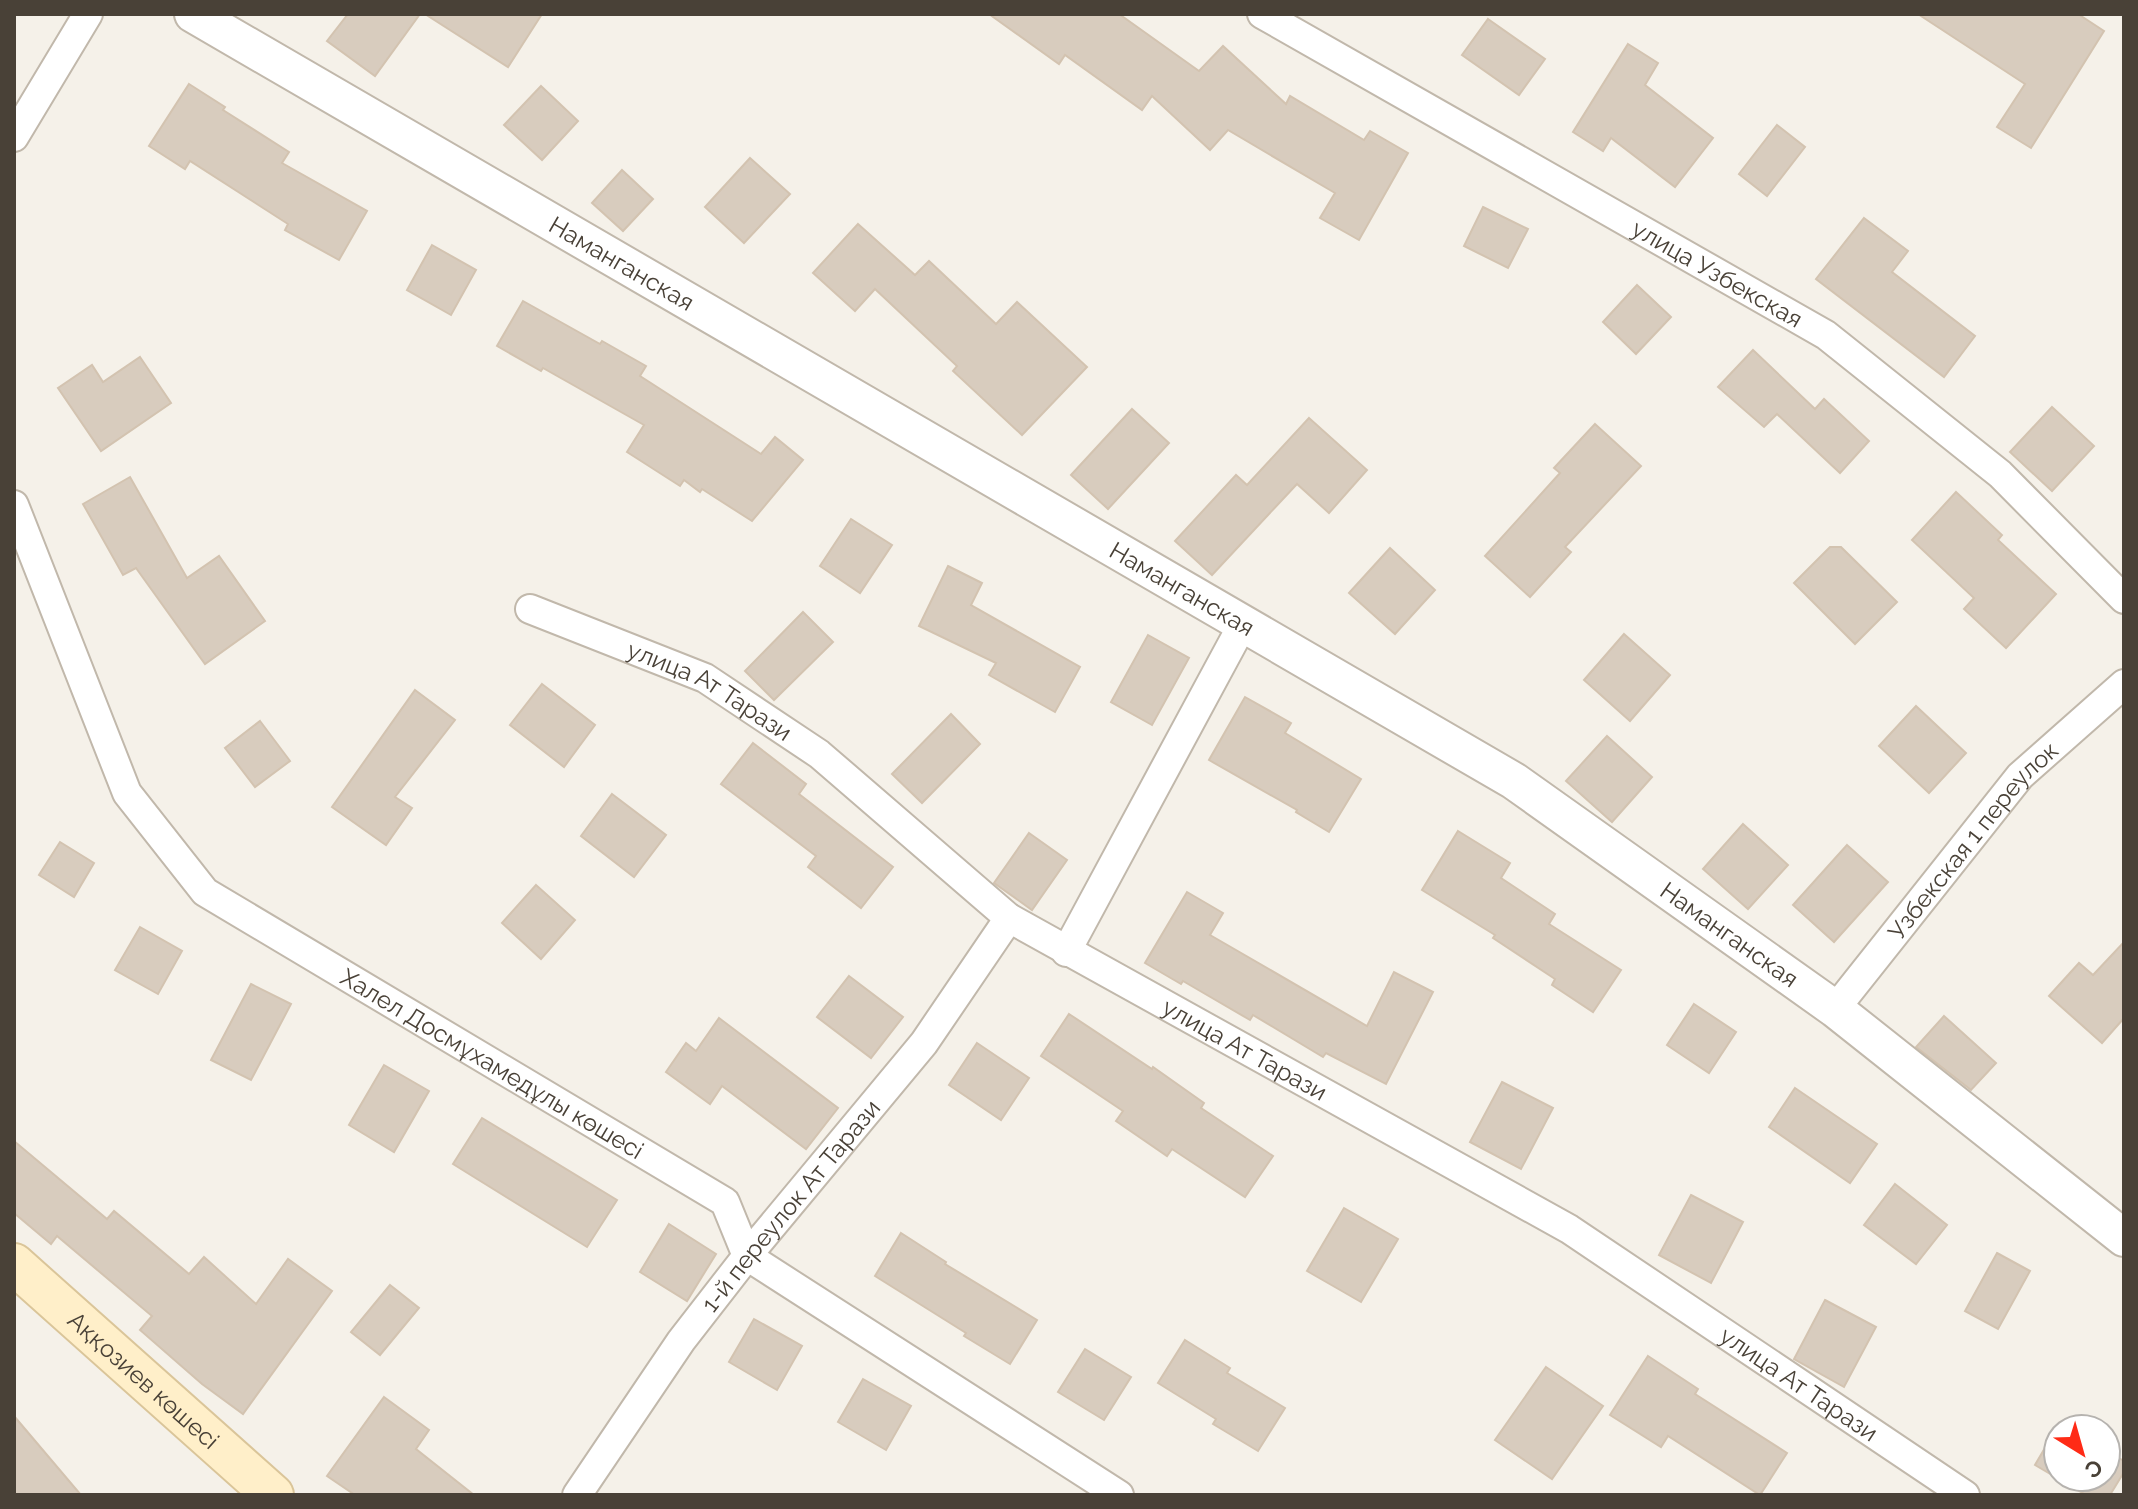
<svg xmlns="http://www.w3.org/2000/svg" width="2138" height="1509" viewBox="0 0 2138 1509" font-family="Raleway,sans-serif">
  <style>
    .building { fill: #d8ccbe; stroke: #d3c3b0; stroke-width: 2 }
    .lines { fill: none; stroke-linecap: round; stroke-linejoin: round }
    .minor-casing { stroke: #c1b8ab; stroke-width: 32 }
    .tertiary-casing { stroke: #c1b8ab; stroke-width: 40 }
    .secondary-casing { stroke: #dac599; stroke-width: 44 }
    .minor { stroke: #fff; stroke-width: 28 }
    .tertiary { stroke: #fff; stroke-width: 36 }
    .secondary { stroke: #ffefc9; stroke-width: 40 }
    .labels { text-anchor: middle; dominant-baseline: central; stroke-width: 6; stroke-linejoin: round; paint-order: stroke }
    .street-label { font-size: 24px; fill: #494137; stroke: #fff }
  </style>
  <rect width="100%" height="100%" fill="#f5f1e9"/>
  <!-- building -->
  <g class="building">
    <polygon points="348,14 420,14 375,76 327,41"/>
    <polygon points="425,14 542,14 508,67"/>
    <polygon points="989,14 1119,14 1199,71 1223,46 1286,104 1290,96 1364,140 1370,131 1408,153 1359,240 1320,218 1335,193 1228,130 1210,150 1152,96 1142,110 1065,55 1059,64"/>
    <polygon points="1918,14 2078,14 2104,31 2031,148 1997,127 2025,84"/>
    <polygon points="1488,19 1545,59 1519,95 1462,55"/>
    <polygon points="1628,44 1658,63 1645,85 1713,138 1675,187 1611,138 1603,151 1573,132"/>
    <polygon points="189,84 225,107 223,110 289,152 282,163 367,211 339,260 285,230 288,224 190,161 185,169 149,146"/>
    <polygon points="541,86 578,121 542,160 504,125"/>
    <polygon points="1777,125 1805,147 1767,196 1739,174"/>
    <polygon points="750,158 790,194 744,243 705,207"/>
    <polygon points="622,170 653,199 623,231 592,203"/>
    <polygon points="1483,207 1528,229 1508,268 1464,246"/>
    <polygon points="1864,218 1908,251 1892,272 1975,336 1944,377 1816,279"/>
    <polygon points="858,224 915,275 929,261 996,324 1017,302 1087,367 1022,435 953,371 957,366 875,289 855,311 813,273"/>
    <polygon points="432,245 476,270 451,315 407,290"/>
    <polygon points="1637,285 1671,317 1636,354 1603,322"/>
    <polygon points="523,301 600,344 602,341 646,366 640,376 761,454 775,437 803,460 752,521 702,489 700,492 684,480 680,486 627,452 644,425 543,368 541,371 497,346"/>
    <polygon points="1753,350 1815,409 1824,399 1869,441 1840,473 1777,414 1764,427 1718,387"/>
    <polygon points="140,357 171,403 101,451 58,388 92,365 103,382"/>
    <polygon points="2052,407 2094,446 2052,491 2010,452"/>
    <polygon points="1132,409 1169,443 1108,509 1071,475"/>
    <polygon points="1309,418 1367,470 1329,513 1297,484 1212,575 1175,541 1236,475 1247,485"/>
    <polygon points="1595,424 1641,466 1565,547 1571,552 1530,597 1485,556 1560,473 1554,468"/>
    <polygon points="130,477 187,578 219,556 265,621 205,664 136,568 123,575 83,504"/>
    <polygon points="1956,492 2002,535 1998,540 2056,594 2006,648 1964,609 1974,598 1912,540"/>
    <polygon points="851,519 892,545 860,593 820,566"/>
    <polygon points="1830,547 1841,547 1897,602 1855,644 1794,583"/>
    <polygon points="1390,548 1435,590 1395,634 1349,593"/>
    <polygon points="948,566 982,583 971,605 1080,667 1055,712 989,675 996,663 919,626"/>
    <polygon points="803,612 833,642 774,700 745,671"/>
    <polygon points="1624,634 1670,675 1630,721 1584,680"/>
    <polygon points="1148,635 1189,658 1152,725 1111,702"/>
    <polygon points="542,684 595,725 564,767 510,725"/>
    <polygon points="415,690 455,720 395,797 412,808 386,845 332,807"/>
    <polygon points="1245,697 1291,723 1285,733 1361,779 1329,832 1296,812 1297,810 1209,760"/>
    <polygon points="1916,706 1966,753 1929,793 1879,746"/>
    <polygon points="951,714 980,744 922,803 892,774"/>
    <polygon points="260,721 290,761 255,787 225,748"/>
    <polygon points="1607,736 1652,777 1612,822 1566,781"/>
    <polygon points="753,743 806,784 799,794 893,867 861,908 808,867 816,856 721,784"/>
    <polygon points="612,794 666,835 634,877 581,836"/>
    <polygon points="1743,824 1788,865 1748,909 1703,869"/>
    <polygon points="1458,831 1510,863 1501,878 1555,914 1549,924 1621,970 1593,1012 1552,985 1555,979 1493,938 1495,935 1422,890"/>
    <polygon points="1029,833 1067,860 1032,910 994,883"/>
    <polygon points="60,842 94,863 74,897 39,875"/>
    <polygon points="1847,845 1888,882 1834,942 1793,905"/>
    <polygon points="536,885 575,920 541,959 502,923"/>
    <polygon points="1187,892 1223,913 1210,935 1367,1026 1394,972 1433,992 1386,1084 1326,1053 1323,1057 1253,1015 1250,1020 1183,981 1181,984 1145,963"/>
    <polygon points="140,927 182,951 158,994 115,970"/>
    <polygon points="2124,942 2124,1018 2102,1043 2049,996 2079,963 2093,975"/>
    <polygon points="849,976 903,1017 871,1058 817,1017"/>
    <polygon points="251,984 291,1004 251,1080 211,1060"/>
    <polygon points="1694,1004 1736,1032 1709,1073 1667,1045"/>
    <polygon points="1069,1014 1152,1069 1153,1067 1204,1103 1201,1108 1273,1156 1245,1197 1172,1149 1167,1156 1116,1121 1123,1111 1041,1056"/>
    <polygon points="1944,1016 1996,1063 1971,1090 1916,1047"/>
    <polygon points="719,1018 838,1108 806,1149 722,1086 710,1104 666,1072 686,1043 696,1051"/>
    <polygon points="977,1043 1029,1078 1001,1120 949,1085"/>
    <polygon points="384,1065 429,1091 394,1152 349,1125"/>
    <polygon points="1502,1082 1553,1108 1521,1169 1470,1142"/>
    <polygon points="1795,1088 1877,1144 1850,1183 1769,1127"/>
    <polygon points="482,1118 617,1200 587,1247 453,1164"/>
    <polygon points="14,1141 107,1219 114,1211 189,1274 204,1257 256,1304 288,1259 332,1291 243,1414 202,1384 140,1330 152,1316 57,1236 51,1244 14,1213"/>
    <polygon points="1895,1184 1947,1225 1916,1264 1864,1225"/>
    <polygon points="1691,1195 1743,1222 1711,1283 1659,1255"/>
    <polygon points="1344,1208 1398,1239 1361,1302 1307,1271"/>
    <polygon points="669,1224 716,1254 687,1301 640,1272"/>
    <polygon points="901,1233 946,1262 945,1264 1037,1320 1010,1364 964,1336 966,1333 875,1276"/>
    <polygon points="1997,1253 2030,1271 1998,1329 1965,1311"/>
    <polygon points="390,1285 419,1308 380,1355 351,1332"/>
    <polygon points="1825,1300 1876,1327 1844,1387 1794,1359"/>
    <polygon points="754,1319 802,1346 777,1390 729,1362"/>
    <polygon points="1185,1340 1230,1368 1227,1373 1285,1408 1258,1451 1213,1424 1216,1419 1158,1383"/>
    <polygon points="1085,1349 1131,1377 1104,1420 1058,1392"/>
    <polygon points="1648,1356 1698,1389 1695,1394 1787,1453 1760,1495 1668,1436 1661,1447 1610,1415"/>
    <polygon points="1546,1367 1603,1406 1552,1479 1495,1440"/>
    <polygon points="863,1379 911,1406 886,1450 838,1422"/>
    <polygon points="384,1397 429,1430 416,1449 474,1495 355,1495 327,1476"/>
    <polygon points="14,1416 81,1495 14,1495"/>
    <polygon points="2059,1424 2067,1429 2058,1429 2058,1477 2106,1477 2106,1451 2124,1461 2124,1472 2110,1495 2086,1495 2035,1465"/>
  </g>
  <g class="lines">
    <!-- minor casing -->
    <g class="minor-casing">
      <g id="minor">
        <path id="s1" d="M1262,14L1826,335L2000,474L2124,599"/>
        <polyline points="14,137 88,14"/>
        <path id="s2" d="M14,505L127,793L205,892L725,1202L747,1256L1119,1495"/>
        <path id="s3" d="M530,609L705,678L819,754L1009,918L1569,1229L1965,1495"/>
        <polyline points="1066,952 1244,622"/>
        <path id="s4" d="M1835,1009L2020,776L2124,684"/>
        <path id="s5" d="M577,1495L681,1341L747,1256L924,1043L1009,918"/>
      </g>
    </g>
    <!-- tertiary casing -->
    <g class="tertiary-casing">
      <g id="tertiary">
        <path id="s6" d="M193,14L1514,781L1835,1009L2124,1238"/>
      </g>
    </g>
    <!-- secondary casing -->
    <g class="secondary-casing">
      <g id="secondary">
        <path id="s7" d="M14,1264L273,1495"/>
      </g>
    </g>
    <!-- minor -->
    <use href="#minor" class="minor"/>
    <!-- tertiary -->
    <use href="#tertiary" class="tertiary"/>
    <!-- secondary -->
    <use href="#secondary" class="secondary"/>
  </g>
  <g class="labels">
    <!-- street labels -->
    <g class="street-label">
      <text stroke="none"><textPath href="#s6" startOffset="496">Наманганская</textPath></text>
      <text stroke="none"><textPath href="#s1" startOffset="524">улица Узбекская</textPath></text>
      <text stroke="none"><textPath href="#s6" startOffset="1144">Наманганская</textPath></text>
      <text stroke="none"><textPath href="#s3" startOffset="198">улица Ат Тарази</textPath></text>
      <text stroke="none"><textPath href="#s4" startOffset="218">Узбекская 1 переулок</textPath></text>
      <text stroke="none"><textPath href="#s6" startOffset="1792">Наманганская</textPath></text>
      <text stroke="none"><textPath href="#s3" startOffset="846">улица Ат Тарази</textPath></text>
      <text stroke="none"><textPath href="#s2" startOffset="770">Халел Досмұхамедұлы көшесі</textPath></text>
      <text stroke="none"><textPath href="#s5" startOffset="360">1-й переулок Ат Тарази</textPath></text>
      <text stroke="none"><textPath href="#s7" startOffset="174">Аққозиев көшесі</textPath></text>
      <text stroke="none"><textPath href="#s3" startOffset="1494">улица Ат Тарази</textPath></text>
    </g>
  </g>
  <!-- border -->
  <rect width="2138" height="1509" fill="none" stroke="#494137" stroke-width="32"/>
  <!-- north arrow -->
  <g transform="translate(2082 1453) rotate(143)"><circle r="38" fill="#ffffff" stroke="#b6b3af" stroke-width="2"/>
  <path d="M0-6L14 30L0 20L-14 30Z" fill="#ff2b16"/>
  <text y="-12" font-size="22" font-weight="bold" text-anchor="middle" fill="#494137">С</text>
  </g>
</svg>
